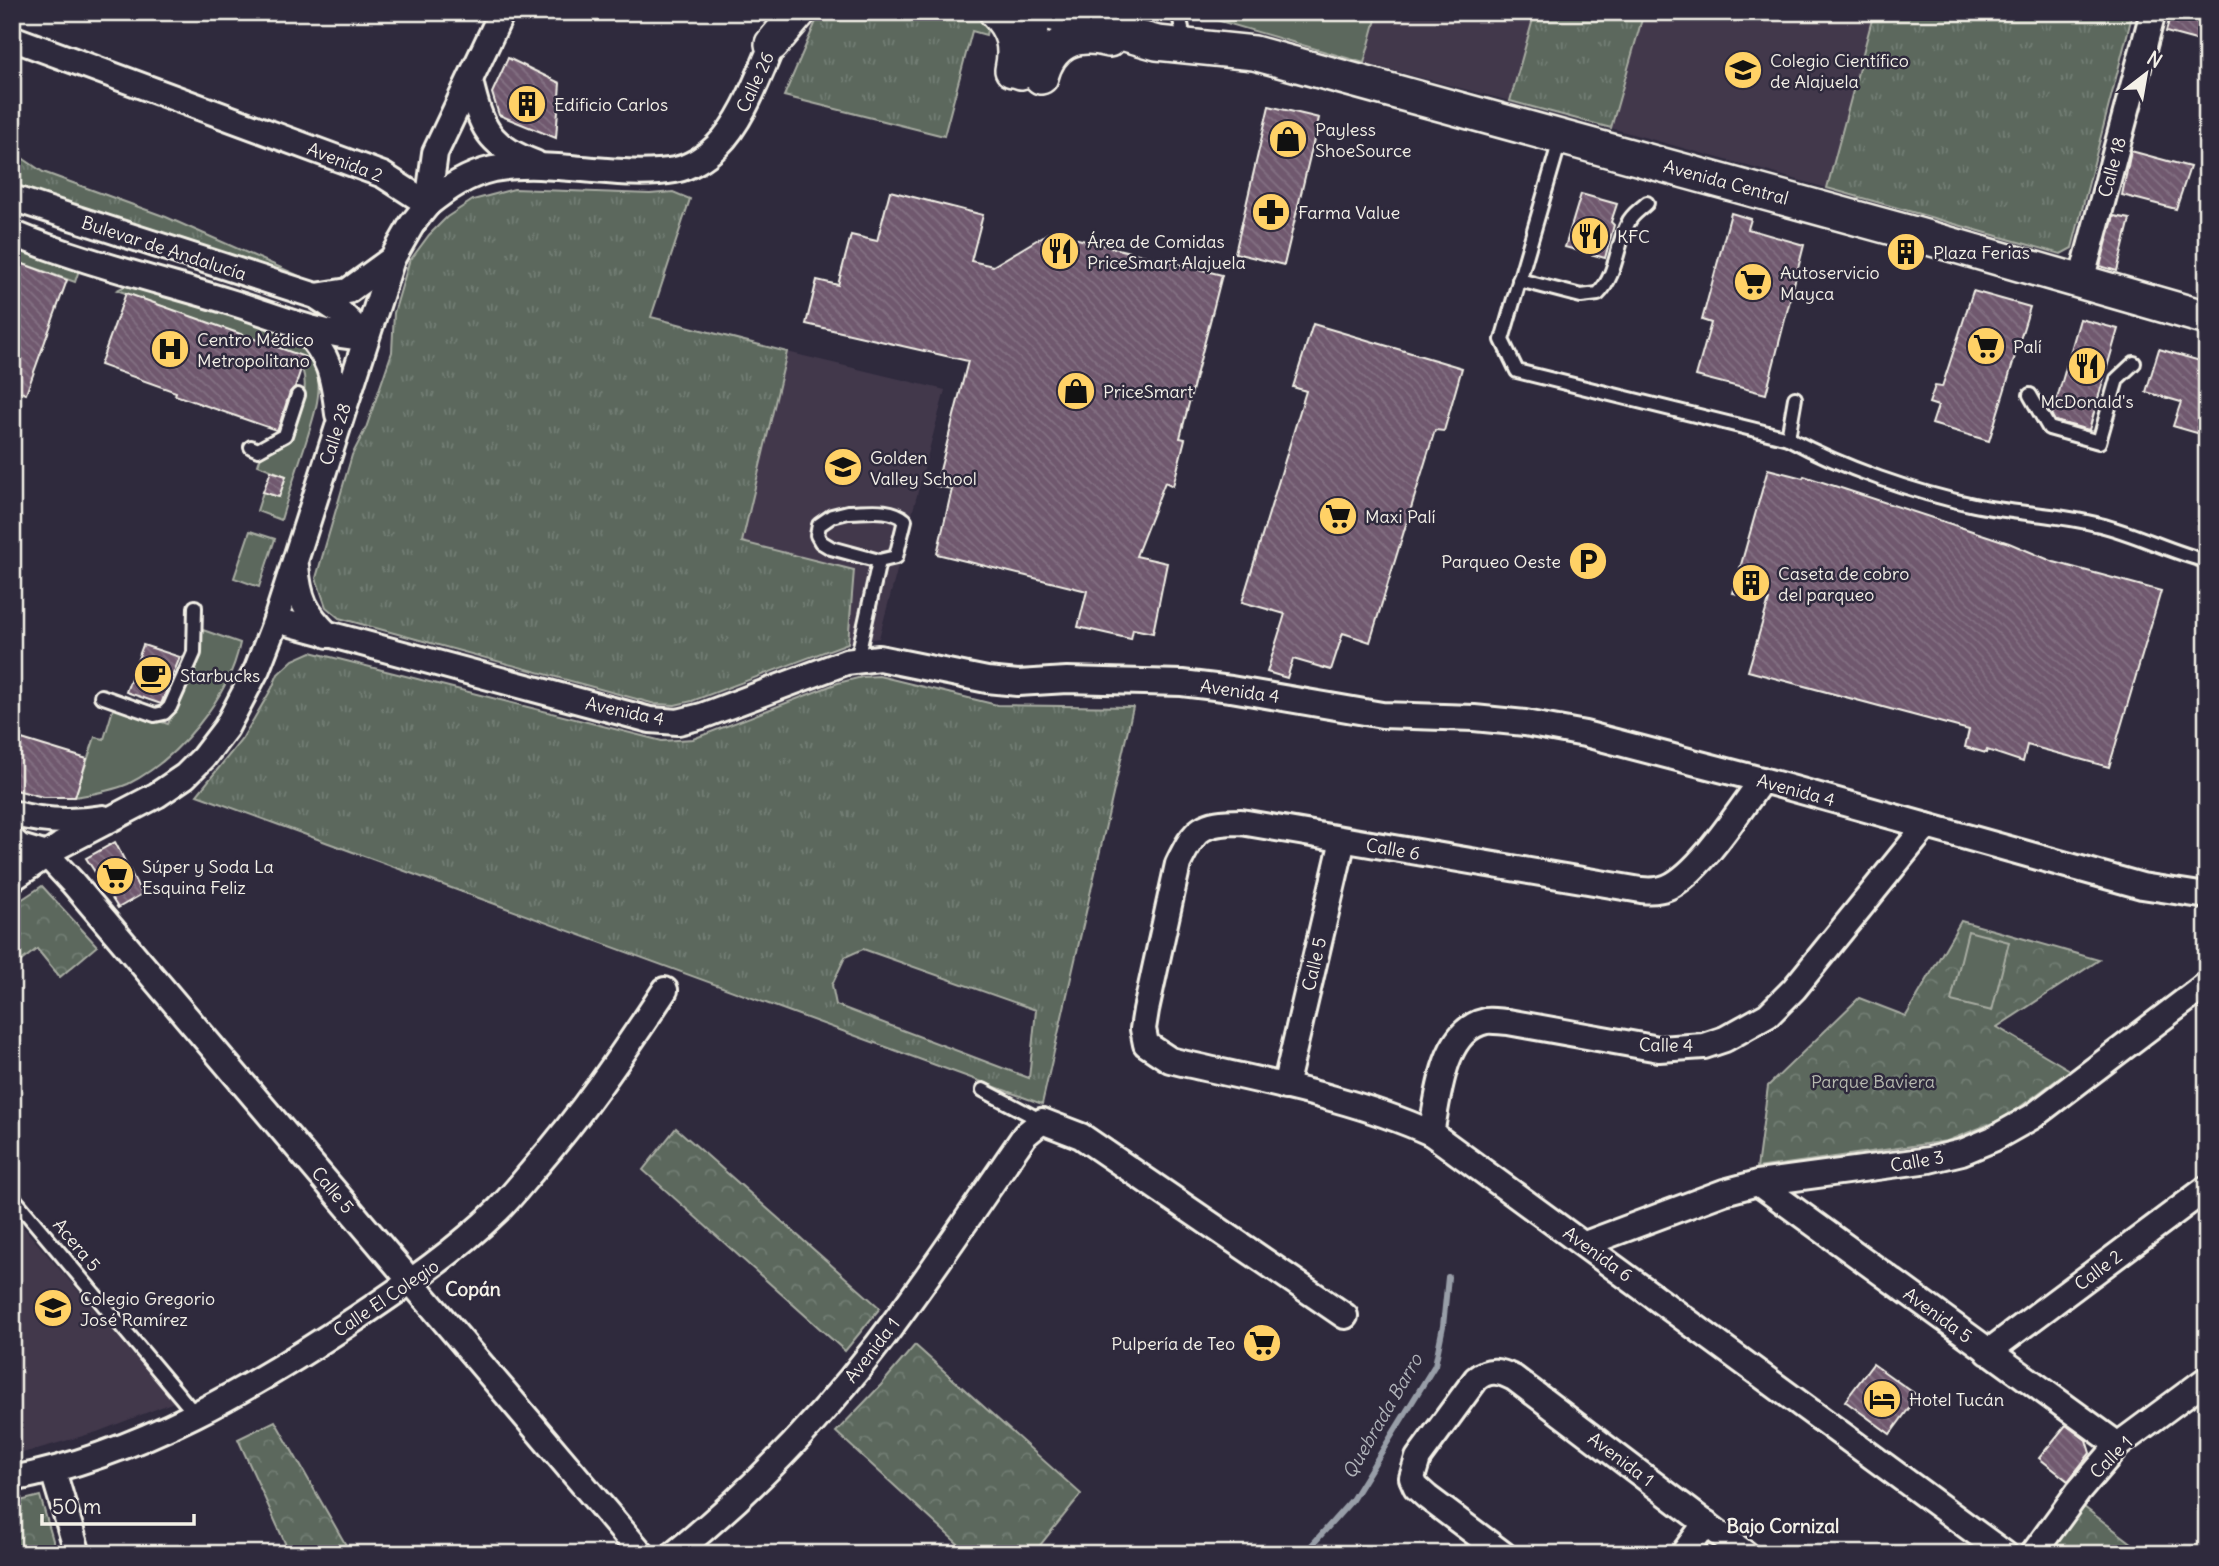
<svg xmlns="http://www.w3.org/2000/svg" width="2219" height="1566" viewBox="0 0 2219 1566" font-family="Delius,sans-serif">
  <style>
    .built { fill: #42384c }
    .grass { fill: url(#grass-tufts); stroke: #a8aca2; stroke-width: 2; fill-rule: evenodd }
    .park { fill: url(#park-crowns); stroke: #a8aca2; stroke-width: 2 }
    .garden { fill: #5b685d; stroke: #a8aca2; stroke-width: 2 }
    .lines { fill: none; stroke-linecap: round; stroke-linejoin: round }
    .stream { stroke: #989ea8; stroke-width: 6 }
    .building { fill: url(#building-back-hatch); stroke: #f4f1e8; stroke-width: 2 }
    .lane-casing { stroke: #f4f1e8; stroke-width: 18 }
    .street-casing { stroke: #f4f1e8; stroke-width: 30 }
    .secondary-casing { stroke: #f4f1e8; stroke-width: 38 }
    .lane { stroke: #2f2a3d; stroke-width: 12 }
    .street { stroke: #2f2a3d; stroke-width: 24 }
    .secondary { stroke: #2f2a3d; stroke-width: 33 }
    .labels { text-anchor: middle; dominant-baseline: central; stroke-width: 5; stroke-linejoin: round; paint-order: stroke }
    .poi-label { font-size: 18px; fill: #f4f1e8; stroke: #2f2a3d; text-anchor: start }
    .street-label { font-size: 18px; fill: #f4f1e8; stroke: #2f2a3d }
    .park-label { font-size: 18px; fill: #b7bab0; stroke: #2f2a3d }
    .neighbourhood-label { font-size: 19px; font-weight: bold; fill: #f4f1e8; stroke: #2f2a3d }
    .water-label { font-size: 19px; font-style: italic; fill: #afb2b8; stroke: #2f2a3d }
  </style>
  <defs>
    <pattern id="grass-tufts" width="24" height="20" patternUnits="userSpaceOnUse" patternTransform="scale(1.75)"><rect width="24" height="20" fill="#5b685d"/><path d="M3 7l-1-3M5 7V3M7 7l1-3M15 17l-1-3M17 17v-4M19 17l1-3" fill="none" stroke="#737e74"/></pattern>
    <pattern id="park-crowns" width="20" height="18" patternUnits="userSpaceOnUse" patternTransform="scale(1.75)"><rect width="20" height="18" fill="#5b685d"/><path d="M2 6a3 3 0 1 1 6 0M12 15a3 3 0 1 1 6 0" fill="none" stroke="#737e74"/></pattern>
    <pattern id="building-back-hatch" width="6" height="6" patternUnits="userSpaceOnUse" patternTransform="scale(1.75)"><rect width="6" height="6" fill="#6f596e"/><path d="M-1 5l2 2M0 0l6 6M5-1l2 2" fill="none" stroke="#847183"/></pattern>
  </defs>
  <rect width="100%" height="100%" fill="#2f2a3d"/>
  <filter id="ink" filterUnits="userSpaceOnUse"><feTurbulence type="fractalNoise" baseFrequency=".0143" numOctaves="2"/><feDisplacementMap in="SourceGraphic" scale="14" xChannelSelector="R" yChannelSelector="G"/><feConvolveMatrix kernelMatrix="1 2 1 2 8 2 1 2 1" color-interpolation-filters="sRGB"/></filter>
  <g filter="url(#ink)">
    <!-- built -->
    <g class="built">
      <polygon points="1378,12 1535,12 1510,101 1364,63"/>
      <polygon points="1644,12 1874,12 1827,188 1611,128"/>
      <polygon points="787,352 945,390 879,638 848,643 854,570 742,543"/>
      <polygon points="12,1214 174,1402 97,1432 12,1456"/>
    </g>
    <!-- grass -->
    <g class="grass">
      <polygon points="820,12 964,12 972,14 976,12 989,20 986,35 972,31 944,136 784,96"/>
      <polygon points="1535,12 1644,12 1611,128 1510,101"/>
      <polygon points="1874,12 2133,12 2072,248 2061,254 1827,188"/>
      <polygon points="12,151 43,172 166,217 306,279 12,191"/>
      <polygon points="514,189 650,194 673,192 690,199 651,317 787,352 742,542 854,570 848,643 692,701 675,705 655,704 339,618 326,607 316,578 352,455 366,428 392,352 394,313 409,262 429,235 447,217 473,200"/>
      <path d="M311,652L662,741L693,739L838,683L862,677L879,676L997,705L1133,707L1042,1104L197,795L242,739L272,688L278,674L293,660ZM863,949L1036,1010L1029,1078L836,1005L832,985L845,957Z"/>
    </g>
    <!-- park -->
    <g class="park">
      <polygon points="42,886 97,946 60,977 37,949 12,968 12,906"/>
      <polygon points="1961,921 2099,960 1997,1027 2070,1070 2005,1118 1947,1141 1757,1168 1768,1086 1859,998 1906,1016"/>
      <polygon points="676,1128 880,1308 845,1351 643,1170"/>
      <polygon points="915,1345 1081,1494 1033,1554 969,1554 836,1432 881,1385"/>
      <polygon points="275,1421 351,1554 290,1554 238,1439"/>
      <polygon points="40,1496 57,1554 15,1554 12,1545 12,1503"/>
      <polygon points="2084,1507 2133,1544 2127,1554 2048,1554"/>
    </g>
    <!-- garden -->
    <g class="garden">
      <polygon points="1197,12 1378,12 1364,63 1199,15"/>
      <polygon points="12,247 79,270 75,282 12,260"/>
      <path d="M127,285L282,330C334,364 320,397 304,448C296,472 288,496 281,520L257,511L263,492L279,497L286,476L258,465L261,456L289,442C299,413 316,381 294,354L117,290Z"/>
      <polygon points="250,531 275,539 259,587 234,578"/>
      <path d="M200,629L240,643C229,698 178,759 128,784C111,791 93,794 75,797L95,737L104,739L114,706L168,724L200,653Z"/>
      <polygon points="1968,931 2009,942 1992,1011 1951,1001"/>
    </g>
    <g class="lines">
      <!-- stream -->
      <polyline class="stream" points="1304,1554 1352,1500 1435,1365 1443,1326 1448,1277"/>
    </g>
    <!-- building -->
    <g class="building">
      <polygon points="2171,12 2207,20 2207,30 2203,42 2166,32"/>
      <polygon points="508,58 560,83 556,138 499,115 492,93"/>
      <polygon points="1269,106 1319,118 1284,265 1235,253"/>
      <polygon points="2131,151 2190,167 2176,209 2122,195"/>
      <polygon points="890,191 983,215 971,261 993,266 1050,232 1222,275 1180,438 1185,439 1173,486 1165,482 1136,556 1167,563 1153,633 1133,629 1131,639 1078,627 1087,591 937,554 952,489 936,486 968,361 806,324 817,280 838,285 851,235 877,241"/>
      <polygon points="1581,194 1617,204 1611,222 1614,225 1605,258 1565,247"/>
      <polygon points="1731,213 1751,219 1748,229 1804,245 1766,394 1696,376 1711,323 1702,320"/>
      <polygon points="2114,216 2130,219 2117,271 2100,266"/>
      <polygon points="12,260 67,280 26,394 12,389"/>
      <polygon points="1973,291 2030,307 1989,441 1932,424 1938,406 1929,403 1935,386 1942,387"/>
      <polygon points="126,293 305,357 295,387 290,392 278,429 276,430 175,395 176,392 100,365"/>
      <polygon points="2080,319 2118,329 2089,430 2055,421 2052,416"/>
      <polygon points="1313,324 1462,368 1444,431 1435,430 1370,642 1343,633 1331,670 1293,659 1287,678 1267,672 1285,614 1242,602 1306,391 1293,387"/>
      <polygon points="2159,349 2207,363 2207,436 2173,426 2181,402 2146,392"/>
      <polygon points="1768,469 1803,478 1804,476 2009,543 2054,562 2161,591 2109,767 2027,745 2023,762 1987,750 1986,753 1965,747 1969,730 1748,671 1769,600 1733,593"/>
      <polygon points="271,471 286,476 279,497 263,492"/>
      <polygon points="143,645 180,657 161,704 126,692"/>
      <polygon points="12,736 87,759 75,797 43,797 12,789"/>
      <polygon points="115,842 142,894 118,908 86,858"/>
      <polygon points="1873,1364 1918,1396 1890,1434 1845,1401"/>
      <polygon points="2066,1425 2086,1440 2090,1453 2068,1481 2039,1458"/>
    </g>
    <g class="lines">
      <!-- lane casing -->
      <g class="lane-casing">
        <g id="lane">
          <polyline points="1178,12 1182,28"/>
          <path d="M1561,137L1502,340L1517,371L1788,438C1843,468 1913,492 1974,505C2016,514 2059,514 2100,525C2137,534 2170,552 2207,561"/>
          <path d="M1519,280L1581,296L1598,294C1617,275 1616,246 1628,223C1631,215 1641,209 1647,203"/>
          <polyline points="2030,395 2049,428 2099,442 2117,379 2134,363"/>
          <polyline points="1788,438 1795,398"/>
          <polyline points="251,447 258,450 285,435 298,395"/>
          <path d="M848,512C866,512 891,507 905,520L896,557L879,561L831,548L821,542L817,535L819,525L832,516Z"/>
          <polyline points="857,660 879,561"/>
          <polyline points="101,696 155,715 164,713 170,707 194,653 195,607"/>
          <polyline points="983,1090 1042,1121"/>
          <polyline points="12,1196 195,1414"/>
        </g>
      </g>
      <!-- street casing -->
      <g class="street-casing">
        <g id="street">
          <polyline points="12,38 383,175 428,204"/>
          <path d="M470,81C481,127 488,146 535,163"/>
          <polyline points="12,198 316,296 340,312 366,338"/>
          <path d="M428,204C448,188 467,175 493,169C550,158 619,180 675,170C690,167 706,157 717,146C746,118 762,65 780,28"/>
          <path d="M12,233C79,261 158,280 227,301C274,315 317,335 366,338"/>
          <polyline points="2081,281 2153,12"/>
          <polyline points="316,296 348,291 392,259"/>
          <path d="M302,327C330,357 333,374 338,414"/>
          <path d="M296,566C299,599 304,611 328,635"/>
          <polyline points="276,620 650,720 678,722 702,716 846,662 879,658 987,680 1018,683 1067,680 1182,683 1231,689 1382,715 1474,718 1525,723 1585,734 1762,780 2142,886 2207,896"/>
          <path d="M1762,780C1740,809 1700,873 1668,887C1659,891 1650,891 1641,890L1241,822C1202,822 1195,828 1178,864L1146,1010L1143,1029L1146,1044L1170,1060C1257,1081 1349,1096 1431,1133L2005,1554"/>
          <path d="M12,813C42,822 72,823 103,818"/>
          <polyline points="12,840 20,847 47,855 73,883 642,1554"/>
          <polyline points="12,879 61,845 157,795 185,776 203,758 226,728 257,669 276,620 392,259 412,224 428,204 435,153 502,12"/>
          <polyline points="1285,1087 1343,840"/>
          <path d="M1431,1133C1439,1097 1442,1030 1486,1021C1493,1020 1502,1022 1508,1022L1659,1049L1704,1046L1725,1039L1768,1015L1794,989L1926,826"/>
          <polyline points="1758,1183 2118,1445"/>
          <polyline points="1585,1244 1724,1192 1758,1183 1929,1160 1962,1152 1993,1139 2032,1117 2207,984"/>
          <polyline points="1988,1352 2207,1188"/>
          <polyline points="53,1471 78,1554"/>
          <path d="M12,1479C139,1455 254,1387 360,1316C409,1283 456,1251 498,1210C511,1197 522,1183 533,1170C582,1114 624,1052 665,990"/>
          <path d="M674,1554C750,1493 819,1421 878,1344C930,1276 977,1204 1025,1135L1042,1121L1081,1136L1345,1316"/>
          <path d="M1503,1554L1427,1497L1416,1487L1412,1478L1418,1458L1476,1379C1489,1368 1500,1371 1514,1378L1746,1554"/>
          <polyline points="1683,1554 1706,1523"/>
          <polyline points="2033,1554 2078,1492 2118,1445 2207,1379"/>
        </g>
      </g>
      <!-- secondary casing -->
      <g class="secondary-casing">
        <g id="secondary">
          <path d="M996,12C1013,29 1017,47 1012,70"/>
          <polyline points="1047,12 1157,43 1254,53 1918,235 2207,318"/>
          <polyline points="772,44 799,12"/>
          <polyline points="1021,72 1034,19 1040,12"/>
          <path d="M1041,77C1050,42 1075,31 1109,40"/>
        </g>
      </g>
      <!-- lane -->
      <use href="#lane" class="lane"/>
      <!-- street -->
      <use href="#street" class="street"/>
      <!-- secondary -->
      <use href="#secondary" class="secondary"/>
    </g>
  </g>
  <!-- icons -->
  <defs>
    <g id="school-disc" transform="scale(2.0125)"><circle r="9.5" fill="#ffd166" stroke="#2f2a3d"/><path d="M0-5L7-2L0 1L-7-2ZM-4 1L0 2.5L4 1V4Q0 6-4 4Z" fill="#111"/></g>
    <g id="building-disc" transform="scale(2.0125)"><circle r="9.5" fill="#ffd166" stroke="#2f2a3d"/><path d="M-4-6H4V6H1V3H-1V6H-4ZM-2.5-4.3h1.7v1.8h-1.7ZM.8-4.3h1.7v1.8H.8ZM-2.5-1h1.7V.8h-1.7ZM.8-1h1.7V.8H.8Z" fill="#111"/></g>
    <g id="shop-disc" transform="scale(2.0125)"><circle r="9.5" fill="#ffd166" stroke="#2f2a3d"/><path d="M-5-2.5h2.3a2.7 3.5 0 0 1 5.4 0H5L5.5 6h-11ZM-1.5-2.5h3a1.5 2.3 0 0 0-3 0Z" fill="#111"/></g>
    <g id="pharmacy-disc" transform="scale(2.0125)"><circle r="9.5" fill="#ffd166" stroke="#2f2a3d"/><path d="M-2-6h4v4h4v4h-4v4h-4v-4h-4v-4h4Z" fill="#111"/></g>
    <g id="restaurant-disc" transform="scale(2.0125)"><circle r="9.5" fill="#ffd166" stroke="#2f2a3d"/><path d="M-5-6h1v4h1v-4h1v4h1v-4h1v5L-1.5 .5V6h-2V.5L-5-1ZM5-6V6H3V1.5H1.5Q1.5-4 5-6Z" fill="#111"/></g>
    <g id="supermarket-disc" transform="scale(2.0125)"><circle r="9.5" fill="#ffd166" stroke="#2f2a3d"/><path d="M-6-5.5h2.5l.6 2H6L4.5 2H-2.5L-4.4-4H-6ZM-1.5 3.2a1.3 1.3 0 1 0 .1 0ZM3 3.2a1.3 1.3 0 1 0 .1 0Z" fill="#111"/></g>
    <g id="hospital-disc" transform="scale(2.0125)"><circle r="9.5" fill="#ffd166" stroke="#2f2a3d"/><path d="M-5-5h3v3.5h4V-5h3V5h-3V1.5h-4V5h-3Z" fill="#111"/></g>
    <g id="parking-disc" transform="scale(2.0125)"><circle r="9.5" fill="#ffd166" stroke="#2f2a3d"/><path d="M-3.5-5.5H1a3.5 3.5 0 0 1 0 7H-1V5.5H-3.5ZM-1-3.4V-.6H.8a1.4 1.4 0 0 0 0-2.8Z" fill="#111"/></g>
    <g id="cafe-disc" transform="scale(2.0125)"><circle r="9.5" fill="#ffd166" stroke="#2f2a3d"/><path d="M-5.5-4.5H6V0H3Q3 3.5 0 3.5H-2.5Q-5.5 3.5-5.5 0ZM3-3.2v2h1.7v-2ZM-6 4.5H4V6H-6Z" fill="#111"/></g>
    <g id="hotel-disc" transform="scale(2.0125)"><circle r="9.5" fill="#ffd166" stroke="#2f2a3d"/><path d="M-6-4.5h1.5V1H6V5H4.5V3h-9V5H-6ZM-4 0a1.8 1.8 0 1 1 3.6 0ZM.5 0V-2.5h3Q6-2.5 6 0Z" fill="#111"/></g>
  </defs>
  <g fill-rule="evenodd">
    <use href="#school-disc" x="1743" y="70"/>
    <use href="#building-disc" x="527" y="104"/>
    <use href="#shop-disc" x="1288" y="139"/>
    <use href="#pharmacy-disc" x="1271" y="212"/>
    <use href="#restaurant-disc" x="1590" y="236"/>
    <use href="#restaurant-disc" x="1060" y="251"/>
    <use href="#building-disc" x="1906" y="252"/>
    <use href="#supermarket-disc" x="1753" y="282"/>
    <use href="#supermarket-disc" x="1986" y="346"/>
    <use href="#hospital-disc" x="170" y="349"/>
    <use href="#restaurant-disc" x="2087" y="366"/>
    <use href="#shop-disc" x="1076" y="391"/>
    <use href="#school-disc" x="843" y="467"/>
    <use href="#supermarket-disc" x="1338" y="516"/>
    <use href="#parking-disc" x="1588" y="561"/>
    <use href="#building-disc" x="1751" y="583"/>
    <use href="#cafe-disc" x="153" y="675"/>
    <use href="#supermarket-disc" x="115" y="876"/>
    <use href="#school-disc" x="53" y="1308"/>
    <use href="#supermarket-disc" x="1262" y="1343"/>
    <use href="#hotel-disc" x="1882" y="1399"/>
  </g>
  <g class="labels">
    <!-- poi labels -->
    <g class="poi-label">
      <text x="1770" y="60">Colegio Científico<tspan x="1770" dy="21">de Alajuela</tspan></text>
      <text x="554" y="104">Edificio Carlos</text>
      <text x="1315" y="129">Payless<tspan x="1315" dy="21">ShoeSource</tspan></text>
      <text x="1298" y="212">Farma Value</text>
      <text x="1617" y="236">KFC</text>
      <text x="1087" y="241">Área de Comidas<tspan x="1087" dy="21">PriceSmart Alajuela</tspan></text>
      <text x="1933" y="252">Plaza Ferias</text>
      <text x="1780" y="272">Autoservicio<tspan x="1780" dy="21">Mayca</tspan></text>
      <text x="197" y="339">Centro Médico<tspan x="197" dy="21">Metropolitano</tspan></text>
      <text x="2013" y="346">Palí</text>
      <text x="1103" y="391">PriceSmart</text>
      <text x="2087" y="401" text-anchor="middle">McDonald's</text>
      <text x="870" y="457">Golden<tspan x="870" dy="21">Valley School</tspan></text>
      <text x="1365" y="516">Maxi Palí</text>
      <text x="1561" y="561" text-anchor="end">Parqueo Oeste</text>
      <text x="1778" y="573">Caseta de cobro<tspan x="1778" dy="21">del parqueo</tspan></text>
      <text x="180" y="675">Starbucks</text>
      <text x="142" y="866">Súper y Soda La<tspan x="142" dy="21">Esquina Feliz</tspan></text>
      <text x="80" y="1298">Colegio Gregorio<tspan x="80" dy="21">José Ramírez</tspan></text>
      <text x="1235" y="1343" text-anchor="end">Pulpería de Teo</text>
      <text x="1909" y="1399">Hotel Tucán</text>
    </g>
    <!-- street labels -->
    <g class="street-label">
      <text transform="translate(755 82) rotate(-65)">Calle 26</text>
      <text transform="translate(345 162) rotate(21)">Avenida 2</text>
      <text transform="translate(2112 167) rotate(-75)">Calle 18</text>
      <text transform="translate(1726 182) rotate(15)">Avenida Central</text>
      <text transform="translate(164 248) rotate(18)">Bulevar de Andalucía</text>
      <text transform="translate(335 434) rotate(-72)">Calle 28</text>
      <text transform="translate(1240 691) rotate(8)">Avenida 4</text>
      <text transform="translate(625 711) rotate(12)">Avenida 4</text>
      <text transform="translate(1796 790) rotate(15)">Avenida 4</text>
      <text transform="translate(1393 849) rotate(10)">Calle 6</text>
      <text transform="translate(1314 964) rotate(-77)">Calle 5</text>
      <text transform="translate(1666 1045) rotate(1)">Calle 4</text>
      <text transform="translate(1917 1161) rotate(-10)">Calle 3</text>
      <text transform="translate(333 1190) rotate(50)">Calle 5</text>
      <text transform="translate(77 1245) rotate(50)">Acera 5</text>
      <text transform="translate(1598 1254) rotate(36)">Avenida 6</text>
      <text transform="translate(2098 1270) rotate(-37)">Calle 2</text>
      <text transform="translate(386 1298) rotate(-34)">Calle El Colegio</text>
      <text transform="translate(1938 1315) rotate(36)">Avenida 5</text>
      <text transform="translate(872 1350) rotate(-52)">Avenida 1</text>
      <text transform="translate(2111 1457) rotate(-45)">Calle 1</text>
      <text transform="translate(1621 1459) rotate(37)">Avenida 1</text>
    </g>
    <!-- park labels -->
    <g class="park-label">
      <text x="1873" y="1081">Parque Baviera</text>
    </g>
    <!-- neighbourhood labels -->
    <g class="neighbourhood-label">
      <text x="473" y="1289">Copán</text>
      <text x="1783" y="1526">Bajo Cornizal</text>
    </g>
    <!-- water labels -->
    <g class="water-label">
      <text transform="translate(1382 1416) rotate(-60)">Quebrada Barro</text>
    </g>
  </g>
  <!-- margin -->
  <rect width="2219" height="1566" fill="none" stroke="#2f2a3d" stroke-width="42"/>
  <rect x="21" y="21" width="2177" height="1524" fill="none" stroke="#f4f1e8" stroke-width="2.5" filter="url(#ink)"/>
  <!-- north arrow -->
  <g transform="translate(2146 74) rotate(31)" stroke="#2f2a3d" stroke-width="5" paint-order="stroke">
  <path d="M0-5L12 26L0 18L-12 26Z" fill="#f4f1e8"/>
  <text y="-10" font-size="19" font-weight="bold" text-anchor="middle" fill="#f4f1e8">N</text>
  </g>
  <!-- scale -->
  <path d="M42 1514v10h152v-10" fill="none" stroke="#f4f1e8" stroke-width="3.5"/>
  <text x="52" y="1514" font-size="21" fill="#f4f1e8" stroke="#2f2a3d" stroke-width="5" paint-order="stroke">50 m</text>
</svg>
